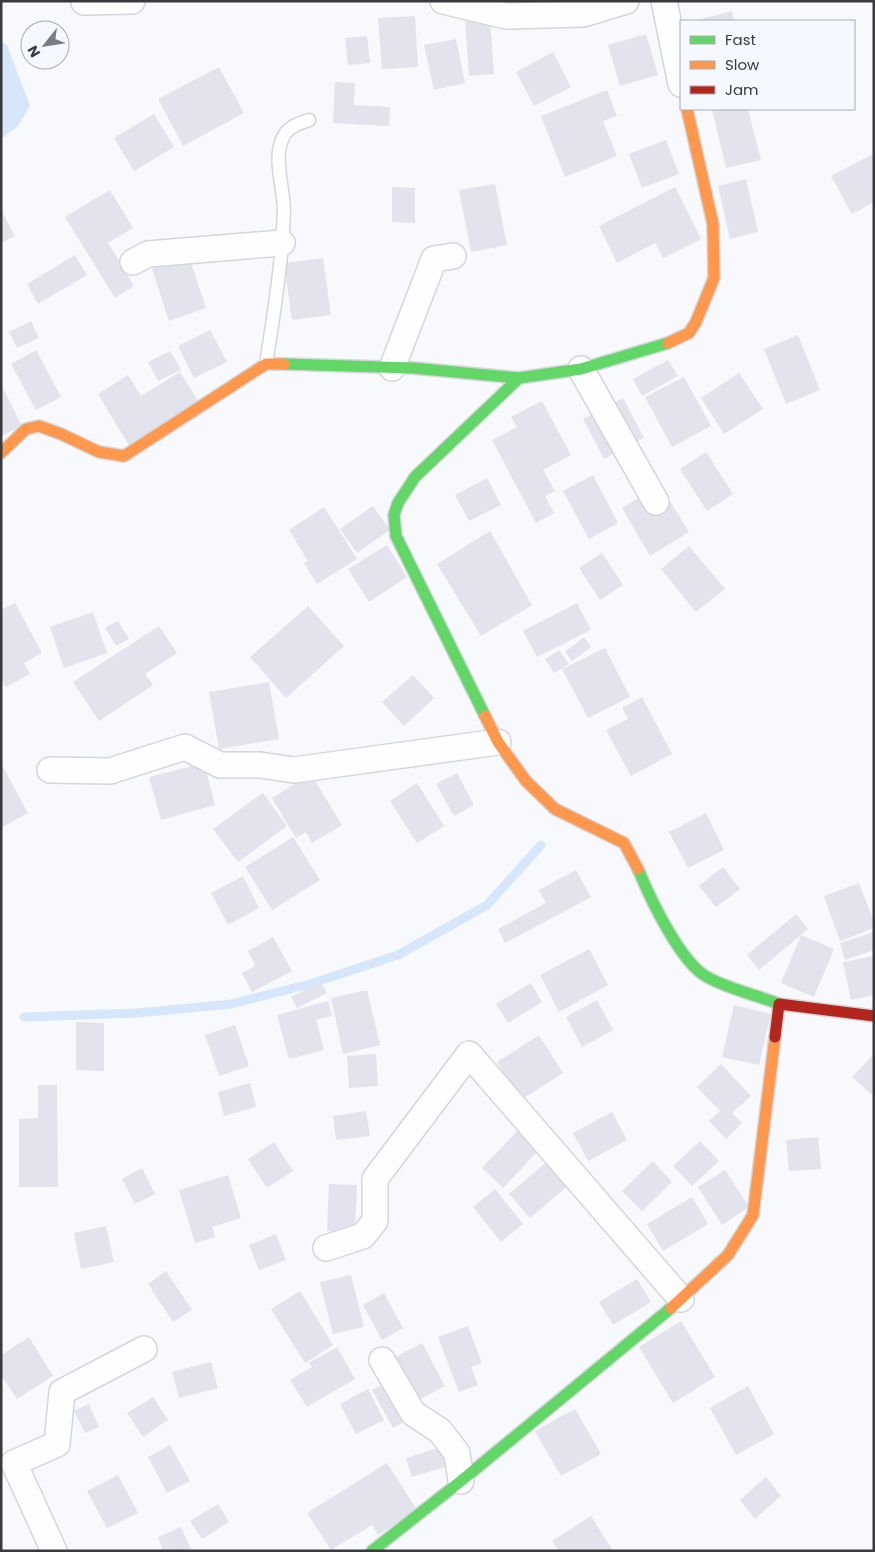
<svg xmlns="http://www.w3.org/2000/svg" width="875" height="1552" viewBox="0 0 875 1552" font-family="Poppins,sans-serif">
  <style>
    .water { fill: #d6e7fb }
    .lines { fill: none; stroke-linecap: round; stroke-linejoin: round }
    .stream { stroke: #d6e7fb; stroke-width: 9 }
    .building { fill: #e2e3ed }
    .lane-casing { stroke: #d4d6d9; stroke-width: 15 }
    .street-casing { stroke: #d4d6d9; stroke-width: 28 }
    .fast-casing { stroke: #d4d6d9; stroke-width: 14 }
    .slow-casing { stroke: #d4d6d9; stroke-width: 14 }
    .jam-casing { stroke: #d4d6d9; stroke-width: 14 }
    .lane { stroke: #fefeff; stroke-width: 12 }
    .street { stroke: #fefeff; stroke-width: 25 }
    .fast { stroke: #63d668; stroke-width: 11 }
    .slow { stroke: #ff974d; stroke-width: 11 }
    .jam { stroke: #b3261e; stroke-width: 11 }
  </style>
  <rect width="100%" height="100%" fill="#f7f9fc"/>
  <!-- water -->
  <polygon class="water" points="1,41 7,45 30,106 18,126 1,139"/>
  <g class="lines">
    <!-- stream -->
    <polyline class="stream" points="24,1017 137,1013 231,1004 310,984 398,955 487,905 541,845"/>
  </g>
  <!-- building -->
  <g class="building">
    <polygon points="732,11 734,21 694,21"/>
    <polygon points="415,16 418,67 382,69 378,18"/>
    <polygon points="490,20 494,74 469,76 465,21"/>
    <polygon points="646,34 658,75 620,86 608,45"/>
    <polygon points="367,36 370,63 348,65 345,38"/>
    <polygon points="456,39 465,83 434,90 424,45"/>
    <polygon points="553,52 571,87 534,106 516,72"/>
    <polygon points="219,67 244,113 183,146 158,99"/>
    <polygon points="335,82 355,83 354,105 390,107 389,126 333,123"/>
    <polygon points="607,90 617,116 603,121 617,156 565,177 541,116"/>
    <polygon points="712,109 748,109 761,160 726,168"/>
    <polygon points="154,114 174,147 134,171 114,138"/>
    <polygon points="666,140 679,174 642,188 629,154"/>
    <polygon points="873,154 874,202 852,214 831,176"/>
    <polygon points="746,179 758,232 730,239 718,186"/>
    <polygon points="495,184 507,245 471,252 459,190"/>
    <polygon points="392,187 415,188 415,223 392,222"/>
    <polygon points="675,187 701,239 663,258 655,243 617,263 599,226"/>
    <polygon points="110,190 133,228 108,243 134,286 115,298 65,217"/>
    <polygon points="1,210 15,236 1,243"/>
    <polygon points="75,255 87,275 38,304 27,284"/>
    <polygon points="189,257 206,308 169,321 152,269"/>
    <polygon points="323,258 331,315 292,320 284,263"/>
    <polygon points="31,321 39,338 17,348 9,332"/>
    <polygon points="210,330 227,362 194,378 178,346"/>
    <polygon points="798,335 820,390 786,404 764,349"/>
    <polygon points="36,350 61,397 36,410 11,364"/>
    <polygon points="170,351 181,370 158,381 148,362"/>
    <polygon points="668,360 678,376 642,396 633,379"/>
    <polygon points="180,372 200,404 130,447 98,394 128,375 141,396"/>
    <polygon points="739,373 763,409 724,434 701,398"/>
    <polygon points="684,377 711,426 672,447 645,397"/>
    <polygon points="1,384 22,426 1,436"/>
    <polygon points="623,398 644,438 604,459 583,419"/>
    <polygon points="542,401 571,455 543,470 555,491 545,496 554,513 536,523 492,440 517,427 511,417"/>
    <polygon points="706,452 733,494 707,511 680,469"/>
    <polygon points="593,475 618,523 589,539 563,491"/>
    <polygon points="487,478 501,505 469,521 455,495"/>
    <polygon points="660,485 689,532 650,556 622,508"/>
    <polygon points="373,506 390,530 357,553 340,529"/>
    <polygon points="324,507 357,559 317,584 304,563 308,561 289,530"/>
    <polygon points="490,531 532,605 481,636 437,564"/>
    <polygon points="387,545 407,577 369,602 348,569"/>
    <polygon points="689,546 725,589 696,612 661,569"/>
    <polygon points="602,553 623,585 600,600 579,568"/>
    <polygon points="15,603 42,653 24,663 30,674 6,687 1,679 1,610"/>
    <polygon points="577,603 591,630 537,657 523,631"/>
    <polygon points="308,606 344,646 286,698 250,657"/>
    <polygon points="93,612 107,653 64,668 50,627"/>
    <polygon points="118,621 129,639 116,646 105,628"/>
    <polygon points="159,626 177,653 145,674 153,685 99,721 73,682"/>
    <polygon points="584,637 591,647 572,661 565,652"/>
    <polygon points="605,648 630,697 588,718 562,669"/>
    <polygon points="559,650 569,664 554,673 545,659"/>
    <polygon points="413,675 434,698 404,726 382,702"/>
    <polygon points="269,682 279,739 219,749 209,692"/>
    <polygon points="642,697 672,754 631,776 606,730 628,719 622,708"/>
    <polygon points="204,763 215,805 161,820 149,777"/>
    <polygon points="3,767 28,813 1,828 1,768"/>
    <polygon points="457,773 474,805 454,816 436,784"/>
    <polygon points="311,774 342,825 312,843 306,832 296,838 272,798"/>
    <polygon points="417,783 444,826 417,843 390,801"/>
    <polygon points="263,793 287,826 238,862 213,829"/>
    <polygon points="706,813 724,850 688,868 669,832"/>
    <polygon points="293,837 320,880 272,910 245,867"/>
    <polygon points="723,867 740,889 716,907 699,886"/>
    <polygon points="576,870 591,897 505,943 498,929 546,903 539,890"/>
    <polygon points="243,876 259,908 228,925 211,893"/>
    <polygon points="859,883 874,922 874,928 840,941 824,896"/>
    <polygon points="796,914 808,929 759,970 747,955"/>
    <polygon points="874,932 874,950 845,960 840,943"/>
    <polygon points="801,935 834,949 814,997 781,983"/>
    <polygon points="273,937 292,971 252,992 242,973 255,966 248,951"/>
    <polygon points="589,949 608,985 559,1012 540,975"/>
    <polygon points="874,956 874,995 851,1000 843,962"/>
    <polygon points="321,982 327,993 297,1008 291,997"/>
    <polygon points="531,983 542,1002 508,1023 496,1004"/>
    <polygon points="367,990 380,1045 343,1054 331,998"/>
    <polygon points="597,1000 613,1030 582,1047 566,1017"/>
    <polygon points="328,1001 332,1016 316,1020 324,1050 289,1059 277,1015"/>
    <polygon points="734,1005 771,1014 759,1065 722,1057"/>
    <polygon points="76,1022 104,1023 104,1071 76,1070"/>
    <polygon points="235,1025 249,1066 219,1076 205,1035"/>
    <polygon points="539,1035 563,1073 521,1100 497,1062"/>
    <polygon points="376,1054 378,1086 349,1088 347,1056"/>
    <polygon points="874,1054 874,1091 871,1094 852,1077"/>
    <polygon points="721,1064 751,1096 732,1113 742,1123 726,1139 709,1121 720,1111 697,1087"/>
    <polygon points="250,1083 256,1107 224,1116 218,1092"/>
    <polygon points="38,1085 57,1085 58,1187 19,1187 19,1119 38,1118"/>
    <polygon points="366,1111 370,1136 336,1140 333,1116"/>
    <polygon points="612,1112 627,1140 588,1161 573,1133"/>
    <polygon points="521,1127 542,1147 503,1188 482,1168"/>
    <polygon points="818,1137 821,1169 789,1171 786,1140"/>
    <polygon points="700,1141 719,1161 692,1186 673,1166"/>
    <polygon points="274,1142 293,1171 267,1188 248,1159"/>
    <polygon points="549,1160 570,1184 530,1218 509,1194"/>
    <polygon points="653,1161 672,1182 642,1211 622,1191"/>
    <polygon points="142,1168 155,1194 135,1204 122,1179"/>
    <polygon points="725,1170 749,1207 722,1225 698,1187"/>
    <polygon points="228,1175 241,1218 212,1227 215,1237 195,1243 179,1190"/>
    <polygon points="329,1184 357,1185 355,1233 327,1231"/>
    <polygon points="495,1189 523,1224 501,1242 473,1207"/>
    <polygon points="692,1197 708,1224 663,1251 647,1224"/>
    <polygon points="106,1226 114,1262 81,1269 74,1233"/>
    <polygon points="276,1234 286,1260 259,1270 249,1245"/>
    <polygon points="166,1271 192,1310 173,1322 148,1284"/>
    <polygon points="351,1275 364,1327 333,1334 320,1282"/>
    <polygon points="637,1279 651,1302 613,1325 599,1302"/>
    <polygon points="300,1291 333,1345 305,1363 271,1309"/>
    <polygon points="384,1293 403,1328 382,1340 363,1305"/>
    <polygon points="681,1321 715,1377 673,1403 639,1347"/>
    <polygon points="468,1326 482,1363 471,1367 478,1385 459,1392 438,1337"/>
    <polygon points="29,1337 53,1376 17,1399 1,1375 1,1355"/>
    <polygon points="422,1343 445,1386 415,1402 392,1359"/>
    <polygon points="337,1347 355,1379 307,1407 290,1380 312,1367 309,1363"/>
    <polygon points="211,1362 218,1388 179,1398 172,1372"/>
    <polygon points="384,1384 404,1422 393,1428 372,1390"/>
    <polygon points="748,1386 774,1434 736,1455 710,1408"/>
    <polygon points="368,1389 384,1420 356,1434 340,1404"/>
    <polygon points="153,1397 168,1420 143,1437 127,1413"/>
    <polygon points="89,1404 99,1427 85,1433 74,1411"/>
    <polygon points="575,1409 601,1454 561,1476 535,1431"/>
    <polygon points="170,1445 190,1481 167,1493 148,1457"/>
    <polygon points="447,1445 454,1464 412,1477 406,1458"/>
    <polygon points="387,1463 417,1510 378,1535 372,1525 331,1550 307,1513"/>
    <polygon points="118,1475 138,1513 107,1528 87,1491"/>
    <polygon points="766,1477 781,1496 755,1519 740,1500"/>
    <polygon points="218,1504 229,1522 202,1539 190,1521"/>
    <polygon points="591,1516 613,1551 559,1551 552,1541"/>
    <polygon points="181,1527 191,1549 163,1551 158,1537"/>
  </g>
  <g class="lines">
    <!-- lane casing -->
    <g class="lane-casing">
      <path id="lane" d="M266,364C274,313 282,263 284,211C284,192 275,163 280,146C284,129 293,125 309,120"/>
    </g>
    <!-- street casing -->
    <g class="street-casing">
      <g id="street">
        <polyline points="443,1 506,16 583,14 626,1"/>
        <polyline points="664,1 681,84"/>
        <polyline points="84,2 132,1"/>
        <polyline points="133,262 148,254 282,243"/>
        <polyline points="392,368 434,259 453,256"/>
        <polyline points="581,369 656,502"/>
        <polyline points="50,770 110,771 185,747 220,765 260,765 294,770 498,742"/>
        <polyline points="326,1248 363,1236 375,1221 375,1179 469,1054 681,1299"/>
        <polyline points="382,1360 413,1413 440,1431 457,1453 461,1481"/>
        <polyline points="54,1551 14,1463 57,1444 62,1392 144,1349"/>
      </g>
    </g>
    <!-- fast casing -->
    <g class="fast-casing">
      <g id="fast">
        <polyline points="284,364 413,368 519,378 581,369 668,343"/>
        <polyline points="485,716 396,536 394,515 398,503 415,477 519,378"/>
        <path d="M638,869C650,898 680,962 707,977C729,989 756,995 779,1004"/>
        <polyline points="372,1551 461,1481 671,1308"/>
      </g>
    </g>
    <!-- slow casing -->
    <g class="slow-casing">
      <g id="slow">
        <polyline points="668,343 689,333 696,322 714,278 713,224 687,109"/>
        <polyline points="1,453 26,429 39,426 61,434 99,452 124,456 266,364 284,364"/>
        <polyline points="485,716 498,742 526,781 555,809 624,843 638,869"/>
        <polyline points="671,1308 728,1255 753,1215 775,1037"/>
      </g>
    </g>
    <!-- jam casing -->
    <g class="jam-casing">
      <polyline id="jam" points="775,1037 779,1004 874,1016"/>
    </g>
    <!-- lane -->
    <use href="#lane" class="lane"/>
    <!-- street -->
    <use href="#street" class="street"/>
    <!-- fast -->
    <use href="#fast" class="fast"/>
    <!-- slow -->
    <use href="#slow" class="slow"/>
    <!-- jam -->
    <use href="#jam" class="jam"/>
  </g>
  <!-- border -->
  <rect width="875" height="1552" fill="none" stroke="#383a3d" stroke-width="5"/>
  <!-- legend -->
  <rect x="680" y="20" width="175" height="90" fill="#f5f8fe" stroke="#a9acb1"/>
  <rect x="690" y="36" width="25" height="8" fill="#63d668" stroke="#a9acb1"/>
  <text x="725" y="45" font-size="15" fill="#383a3d">Fast</text>
  <rect x="690" y="61" width="25" height="8" fill="#ff974d" stroke="#a9acb1"/>
  <text x="725" y="70" font-size="15" fill="#383a3d">Slow</text>
  <rect x="690" y="86" width="25" height="8" fill="#b3261e" stroke="#a9acb1"/>
  <text x="725" y="95" font-size="15" fill="#383a3d">Jam</text>
  <!-- north arrow -->
  <g transform="translate(45 45) rotate(240)"><circle r="24" fill="#f5f8fe" stroke="#a9acb1"/>
  <path d="M0-4L9 19L0 12L-9 19Z" fill="#7b7d80"/>
  <text y="-8" font-size="14" font-weight="bold" text-anchor="middle" fill="#383a3d">N</text>
  </g>
</svg>
